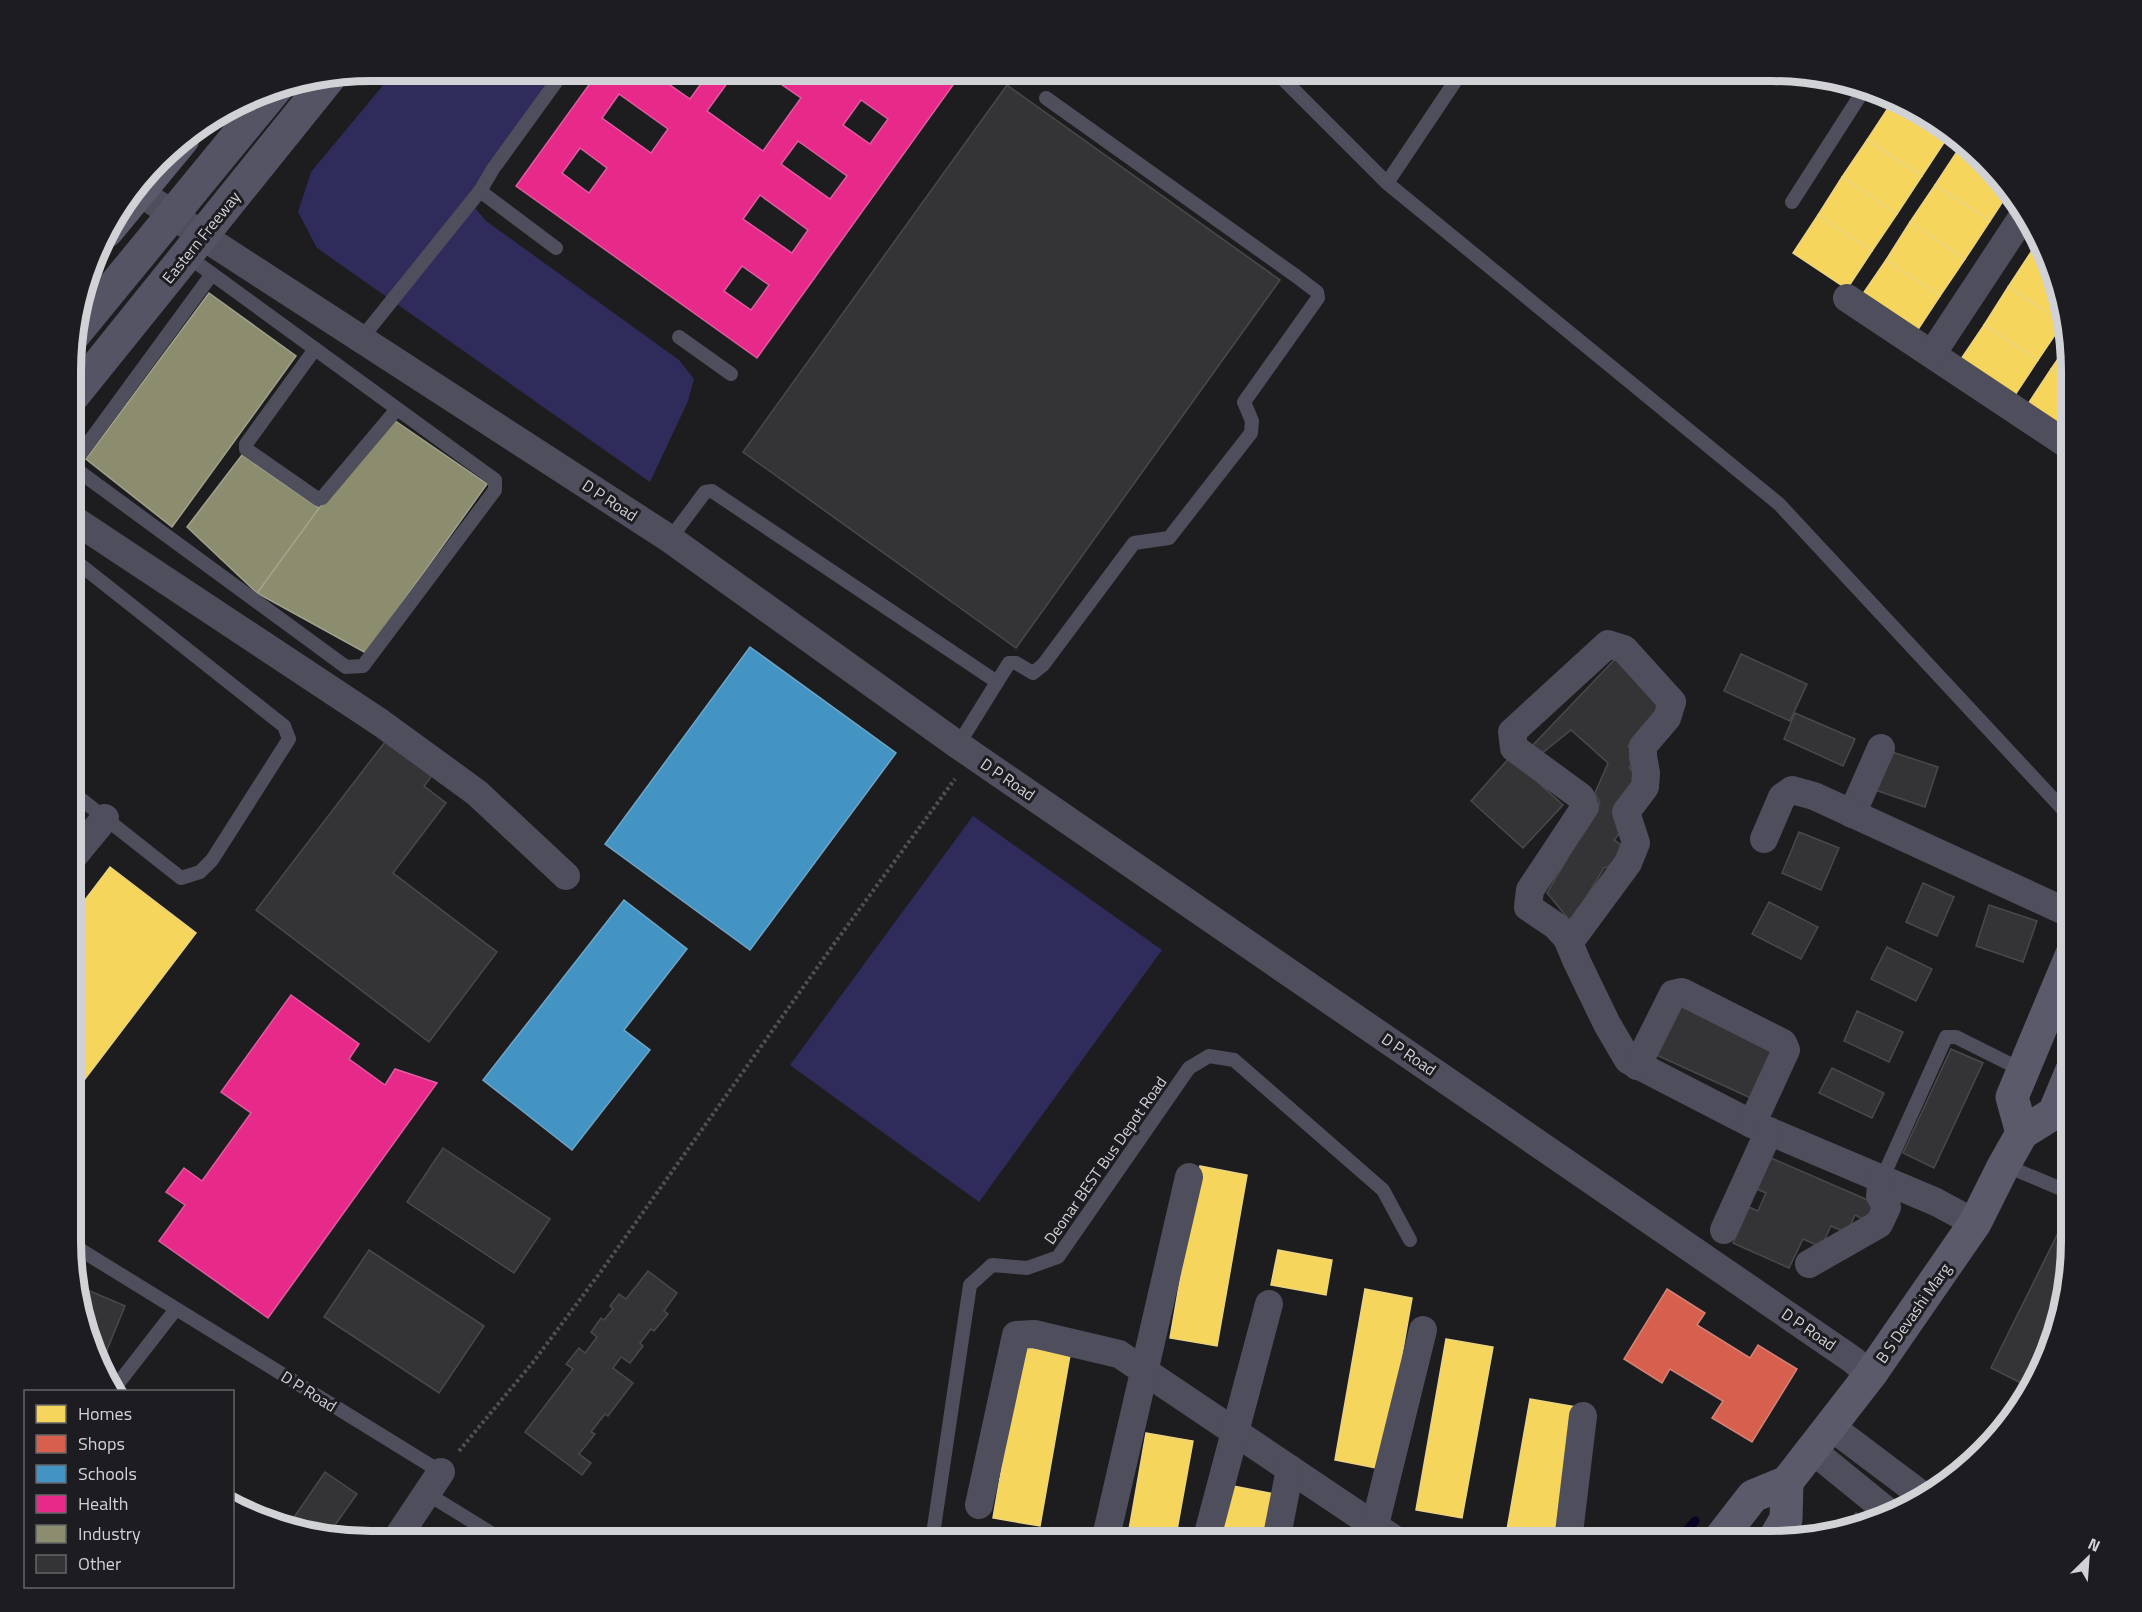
<svg xmlns="http://www.w3.org/2000/svg" width="2142" height="1612" viewBox="0 0 2142 1612" font-family="'Titillium Web',sans-serif">
  <style>
    .green { fill: #2f2b5b }
    .homes { fill: #f6d55c; stroke: #ebd480; stroke-width: 1.5 }
    .shops { fill: #d6604d; stroke: #d48276; stroke-width: 1.5 }
    .schools { fill: #4393c3; stroke: #6ea6c8; stroke-width: 1.5 }
    .health { fill: #e7298a; stroke: #e05ca0; stroke-width: 1.5; fill-rule: evenodd }
    .industry { fill: #8c8c6e; stroke: #a1a18d; stroke-width: 1.5 }
    .lines { fill: none; stroke-linecap: round; stroke-linejoin: round }
    .stream { stroke: #080323; stroke-width: 9 }
    .building { fill: #343436; stroke: #49494c; stroke-width: 1.5 }
    .path { stroke: #4f4f58; stroke-width: 4; stroke-dasharray: 3 3; stroke-linecap: butt }
    .service { stroke: #4f4e5c; stroke-width: 14 }
    .minor { stroke: #4f4e5c; stroke-width: 28 }
    .secondary { stroke: #5a5a6a; stroke-width: 33 }
    .motorway-bridge { stroke: #555465; stroke-width: 33 }
    .labels { text-anchor: middle; dominant-baseline: central; stroke-width: 6; stroke-linejoin: round; paint-order: stroke }
    .street-label { font-size: 16px; fill: #d1d2d5; stroke: #1c1c21 }
    .rim { fill: none; stroke: #d1d2d5; stroke-width: 8 }
  </style>
  <rect width="100%" height="100%" fill="#1d1d20"/>
  <!-- green -->
  <g class="green">
    <polygon points="395,71 558,71 470,202 486,221 679,360 694,379 688,401 650,482 317,248 298,212 311,172"/>
    <polygon points="973,816 1162,950 979,1202 790,1065"/>
  </g>
  <!-- homes -->
  <g class="homes">
    <polygon points="1895,99 1950,133 1947,138 1892,102"/>
    <polygon points="1892,102 1947,138 1922,176 1867,140"/>
    <polygon points="1867,140 1922,176 1897,214 1842,177"/>
    <polygon points="1965,142 1969,145 1981,161 1960,147"/>
    <polygon points="1960,147 1981,161 2007,195 1990,221 1935,185"/>
    <polygon points="1842,177 1897,214 1872,251 1818,215"/>
    <polygon points="1935,185 1990,221 1965,259 1910,222"/>
    <polygon points="1818,215 1872,251 1847,289 1793,253"/>
    <polygon points="1910,222 1965,259 1940,296 1886,260"/>
    <polygon points="2041,238 2047,258 2033,249"/>
    <polygon points="2033,249 2047,258 2066,312 2066,318 2063,323 2008,287"/>
    <polygon points="1886,260 1940,296 1915,334 1860,298"/>
    <polygon points="2008,287 2063,323 2038,360 1984,325"/>
    <polygon points="1984,325 2038,360 2013,398 1959,362"/>
    <polygon points="2069,343 2071,371 2071,382 2051,369"/>
    <polygon points="2051,369 2071,382 2071,437 2026,407"/>
    <polygon points="110,867 196,933 72,1096 72,917"/>
    <polygon points="1200,1166 1247,1175 1217,1346 1170,1338"/>
    <polygon points="1278,1250 1332,1260 1326,1295 1271,1285"/>
    <polygon points="1365,1289 1412,1298 1382,1469 1335,1460"/>
    <polygon points="1446,1339 1493,1347 1462,1518 1416,1510"/>
    <polygon points="1023,1347 1070,1355 1040,1526 993,1518"/>
    <polygon points="1530,1399 1577,1407 1553,1541 1505,1541"/>
    <polygon points="1146,1433 1193,1441 1175,1541 1127,1541"/>
    <polygon points="1228,1485 1275,1494 1266,1541 1218,1541"/>
  </g>
  <!-- shops -->
  <polygon class="shops" points="1667,1289 1705,1313 1697,1325 1750,1358 1758,1345 1797,1369 1752,1442 1712,1418 1723,1401 1670,1369 1662,1383 1624,1359"/>
  <!-- schools -->
  <g class="schools">
    <polygon points="750,647 896,753 750,950 605,844"/>
    <polygon points="624,900 687,949 624,1030 650,1050 572,1150 483,1080"/>
  </g>
  <!-- health -->
  <g class="health">
    <path d="M599,71H650L690,99L708,74L703,71H736L707,111L763,151L801,98L762,71H947L958,78L757,358L516,186ZM619,94L668,129L651,153L602,118ZM861,100L888,119L870,144L843,125ZM798,141L847,176L830,199L781,164ZM580,148L607,168L589,193L562,173ZM760,195L808,230L792,253L743,219ZM742,266L769,285L751,310L724,291Z"/>
    <polygon points="291,995 359,1044 349,1059 385,1085 395,1069 437,1083 268,1318 159,1241 185,1205 166,1192 184,1168 202,1181 251,1113 221,1092"/>
  </g>
  <!-- industry -->
  <g class="industry">
    <polygon points="209,293 296,356 172,527 86,459"/>
    <polygon points="394,420 487,484 366,653 257,593 319,508"/>
    <polygon points="242,455 319,508 257,593 187,527"/>
  </g>
  <g class="lines">
    <!-- stream -->
    <polyline class="stream" points="1678,1541 1695,1521"/>
  </g>
  <!-- building -->
  <g class="building">
    <polygon points="1007,85 1280,280 1016,648 743,452"/>
    <polygon points="1741,654 1807,684 1790,721 1724,691"/>
    <polygon points="1616,658 1664,707 1659,719 1628,746 1638,759 1629,767 1640,781 1626,826 1614,840 1628,849 1620,862 1604,868 1571,922 1547,893 1600,803 1595,793 1608,763 1571,730 1541,754 1532,746"/>
    <polygon points="1795,713 1855,739 1843,766 1784,739"/>
    <polygon points="388,738 434,773 424,786 446,803 393,873 497,952 429,1042 256,910"/>
    <polygon points="1889,751 1938,767 1925,807 1875,790"/>
    <polygon points="1510,757 1563,805 1523,848 1471,801"/>
    <polygon points="1799,832 1839,848 1821,890 1782,873"/>
    <polygon points="1923,883 1954,897 1937,936 1906,922"/>
    <polygon points="1769,902 1818,927 1801,959 1752,934"/>
    <polygon points="1989,905 2037,921 2023,962 1976,946"/>
    <polygon points="1887,947 1932,969 1916,1001 1871,979"/>
    <polygon points="1678,1002 1780,1047 1755,1100 1654,1054"/>
    <polygon points="1857,1011 1903,1032 1889,1062 1844,1041"/>
    <polygon points="1951,1049 1983,1063 1934,1168 1903,1153"/>
    <polygon points="1832,1068 1884,1093 1872,1118 1819,1093"/>
    <polygon points="443,1148 550,1219 514,1273 407,1202"/>
    <polygon points="1771,1158 1877,1204 1869,1222 1855,1215 1847,1233 1831,1226 1821,1247 1803,1239 1789,1268 1733,1243 1749,1207 1758,1211 1766,1193 1757,1189"/>
    <polygon points="2058,1233 2071,1240 2071,1261 2048,1356 2029,1387 1991,1368"/>
    <polygon points="369,1250 484,1326 439,1393 324,1317"/>
    <polygon points="648,1271 677,1293 664,1311 668,1314 654,1331 651,1329 640,1343 643,1346 630,1363 621,1357 613,1368 633,1383 608,1416 605,1414 591,1432 595,1434 579,1454 591,1463 582,1475 525,1432 573,1369 566,1364 579,1348 585,1353 597,1337 591,1332 601,1318 604,1320 613,1309 610,1306 619,1294 626,1299"/>
    <polygon points="78,1286 125,1306 100,1367"/>
    <polygon points="325,1472 357,1494 328,1535 288,1526"/>
    <polygon points="1856,1513 1870,1522 1842,1532"/>
  </g>
  <g class="lines">
    <!-- path -->
    <g class="path">
      <polyline points="459,1451 534,1361 602,1270 834,944 955,779"/>
      <polyline points="989,1533 1023,1541"/>
    </g>
    <!-- service -->
    <g class="service">
      <polyline points="1275,71 1387,183 1779,504 2071,818"/>
      <polyline points="1387,183 1462,71"/>
      <polyline points="480,191 556,248"/>
      <polyline points="1792,202 1865,88"/>
      <polyline points="679,337 731,374"/>
      <polyline points="361,339 480,191 493,169 564,71"/>
      <polyline points="315,349 246,444 246,449 318,499 322,498 397,409"/>
      <polyline points="73,464 212,274"/>
      <polyline points="73,467 346,667 363,666 495,490 495,480 197,263"/>
      <polyline points="670,539 705,492 712,491 997,682"/>
      <polyline points="958,745 1009,663 1016,663 1033,673 1043,665 1134,543 1169,538 1251,433 1252,421 1244,402 1318,298 1317,292 1296,276 1046,98"/>
      <polyline points="72,792 181,878 200,872 212,860 289,739 284,726 73,559"/>
      <polyline points="2004,1165 2071,1193"/>
      <polyline points="1882,1179 1946,1037 1956,1037 2024,1071"/>
      <polyline points="71,1244 441,1472"/>
      <polyline points="113,1390 176,1309"/>
      <polyline points="426,1493 504,1541"/>
      <polyline points="932,1541 970,1285 992,1265 1027,1268 1058,1257 1189,1068 1209,1056 1234,1060 1383,1190 1410,1240"/>
    </g>
    <!-- minor -->
    <g class="minor">
      <polyline points="140,192 213,243 670,539 958,745 1853,1360 1870,1375"/>
      <polyline points="1847,298 2071,447"/>
      <polyline points="1932,354 2023,216"/>
      <polyline points="73,519 381,723 477,793 566,876"/>
      <polyline points="1852,814 1881,748"/>
      <polyline points="1764,839 1782,797 1792,790 1814,796 2071,914"/>
      <polyline points="72,858 105,818"/>
      <polyline points="1569,943 1628,863 1636,843 1626,812 1645,787 1646,773 1643,756 1643,746 1667,718 1672,702 1624,649 1608,644 1512,732 1514,748 1581,797 1585,807 1530,890 1528,907 1556,926 1567,938 1577,962 1607,1024 1628,1060 1752,1124 1936,1202 1975,1223"/>
      <polyline points="1637,1066 1673,994 1682,992 1783,1043 1786,1050 1752,1124"/>
      <polyline points="1724,1230 1769,1131"/>
      <polyline points="1809,1264 1879,1224 1887,1207 1880,1196 1882,1179"/>
      <polyline points="1830,1426 1923,1496"/>
      <polyline points="1812,1450 1892,1515"/>
      <polyline points="979,1505 1016,1335 1034,1334 1119,1354 1397,1541"/>
      <polyline points="395,1541 441,1472"/>
      <polyline points="1105,1541 1189,1177"/>
      <polyline points="1206,1541 1269,1304"/>
      <polyline points="1276,1541 1290,1469"/>
      <polyline points="1371,1541 1423,1330"/>
      <polyline points="1568,1541 1583,1416"/>
    </g>
    <!-- secondary -->
    <g class="secondary">
      <polyline points="107,231 183,139"/>
      <polyline points="2022,1133 2012,1097 2071,956"/>
      <polyline points="1718,1541 1753,1496 1787,1482 1870,1375 1975,1223 2004,1165 2022,1133 2054,1113 2071,1072"/>
      <polyline points="1773,1541 1786,1519 1787,1482"/>
    </g>
    <!-- motorway-bridge -->
    <g class="motorway-bridge">
      <polyline points="73,336 278,86"/>
      <polyline points="73,396 329,78"/>
    </g>
  </g>
  <g class="labels">
    <!-- street labels -->
    <g class="street-label">
      <text transform="translate(201 237) rotate(-51)">Eastern Freeway</text>
      <text transform="translate(610 500) rotate(33)">D P Road</text>
      <text transform="translate(1008 779) rotate(34)">D P Road</text>
      <text transform="translate(1409 1054) rotate(34)">D P Road</text>
      <text transform="translate(1105 1160) rotate(-55)">Deonar BEST Bus Depot Road</text>
      <text transform="translate(1913 1313) rotate(-55)">B S Devashi Marg</text>
      <text transform="translate(1809 1329) rotate(34)">D P Road</text>
      <text transform="translate(309 1391) rotate(32)">D P Road</text>
    </g>
  </g>
  <!-- crop -->
  <path d="M0 0H2142V1612H0ZM371 81H1771A290 290 0 0 1 2061 371V1241A290 290 0 0 1 1771 1531H371A290 290 0 0 1 81 1241V371A290 290 0 0 1 371 81Z" fill="#1c1c21" fill-rule="evenodd"/>
  <path class="rim" d="M371 81H1771A290 290 0 0 1 2061 371V1241A290 290 0 0 1 1771 1531H371A290 290 0 0 1 81 1241V371A290 290 0 0 1 371 81Z"/>
  <!-- legend -->
  <rect x="24" y="1390" width="210" height="198" fill="#1c1c21" stroke="#646569" stroke-width="1.5"/>
  <rect x="36" y="1405" width="30" height="18" fill="#f6d55c" stroke="#646569" stroke-width="1.5"/>
  <text x="78" y="1420" font-size="18" fill="#d1d2d5">Homes</text>
  <rect x="36" y="1435" width="30" height="18" fill="#d6604d" stroke="#646569" stroke-width="1.5"/>
  <text x="78" y="1450" font-size="18" fill="#d1d2d5">Shops</text>
  <rect x="36" y="1465" width="30" height="18" fill="#4393c3" stroke="#646569" stroke-width="1.5"/>
  <text x="78" y="1480" font-size="18" fill="#d1d2d5">Schools</text>
  <rect x="36" y="1495" width="30" height="18" fill="#e7298a" stroke="#646569" stroke-width="1.5"/>
  <text x="78" y="1510" font-size="18" fill="#d1d2d5">Health</text>
  <rect x="36" y="1525" width="30" height="18" fill="#8c8c6e" stroke="#646569" stroke-width="1.5"/>
  <text x="78" y="1540" font-size="18" fill="#d1d2d5">Industry</text>
  <rect x="36" y="1555" width="30" height="18" fill="#343436" stroke="#646569" stroke-width="1.5"/>
  <text x="78" y="1570" font-size="18" fill="#d1d2d5">Other</text>
  <!-- north arrow -->
  <g transform="translate(2088 1558) rotate(25)" stroke="#1c1c21" stroke-width="4.5" paint-order="stroke">
  <path d="M0-4.5L10 22L0 15L-10 22Z" fill="#d1d2d5"/>
  <text y="-9" font-size="16" font-weight="bold" text-anchor="middle" fill="#d1d2d5">N</text>
  </g>
</svg>
